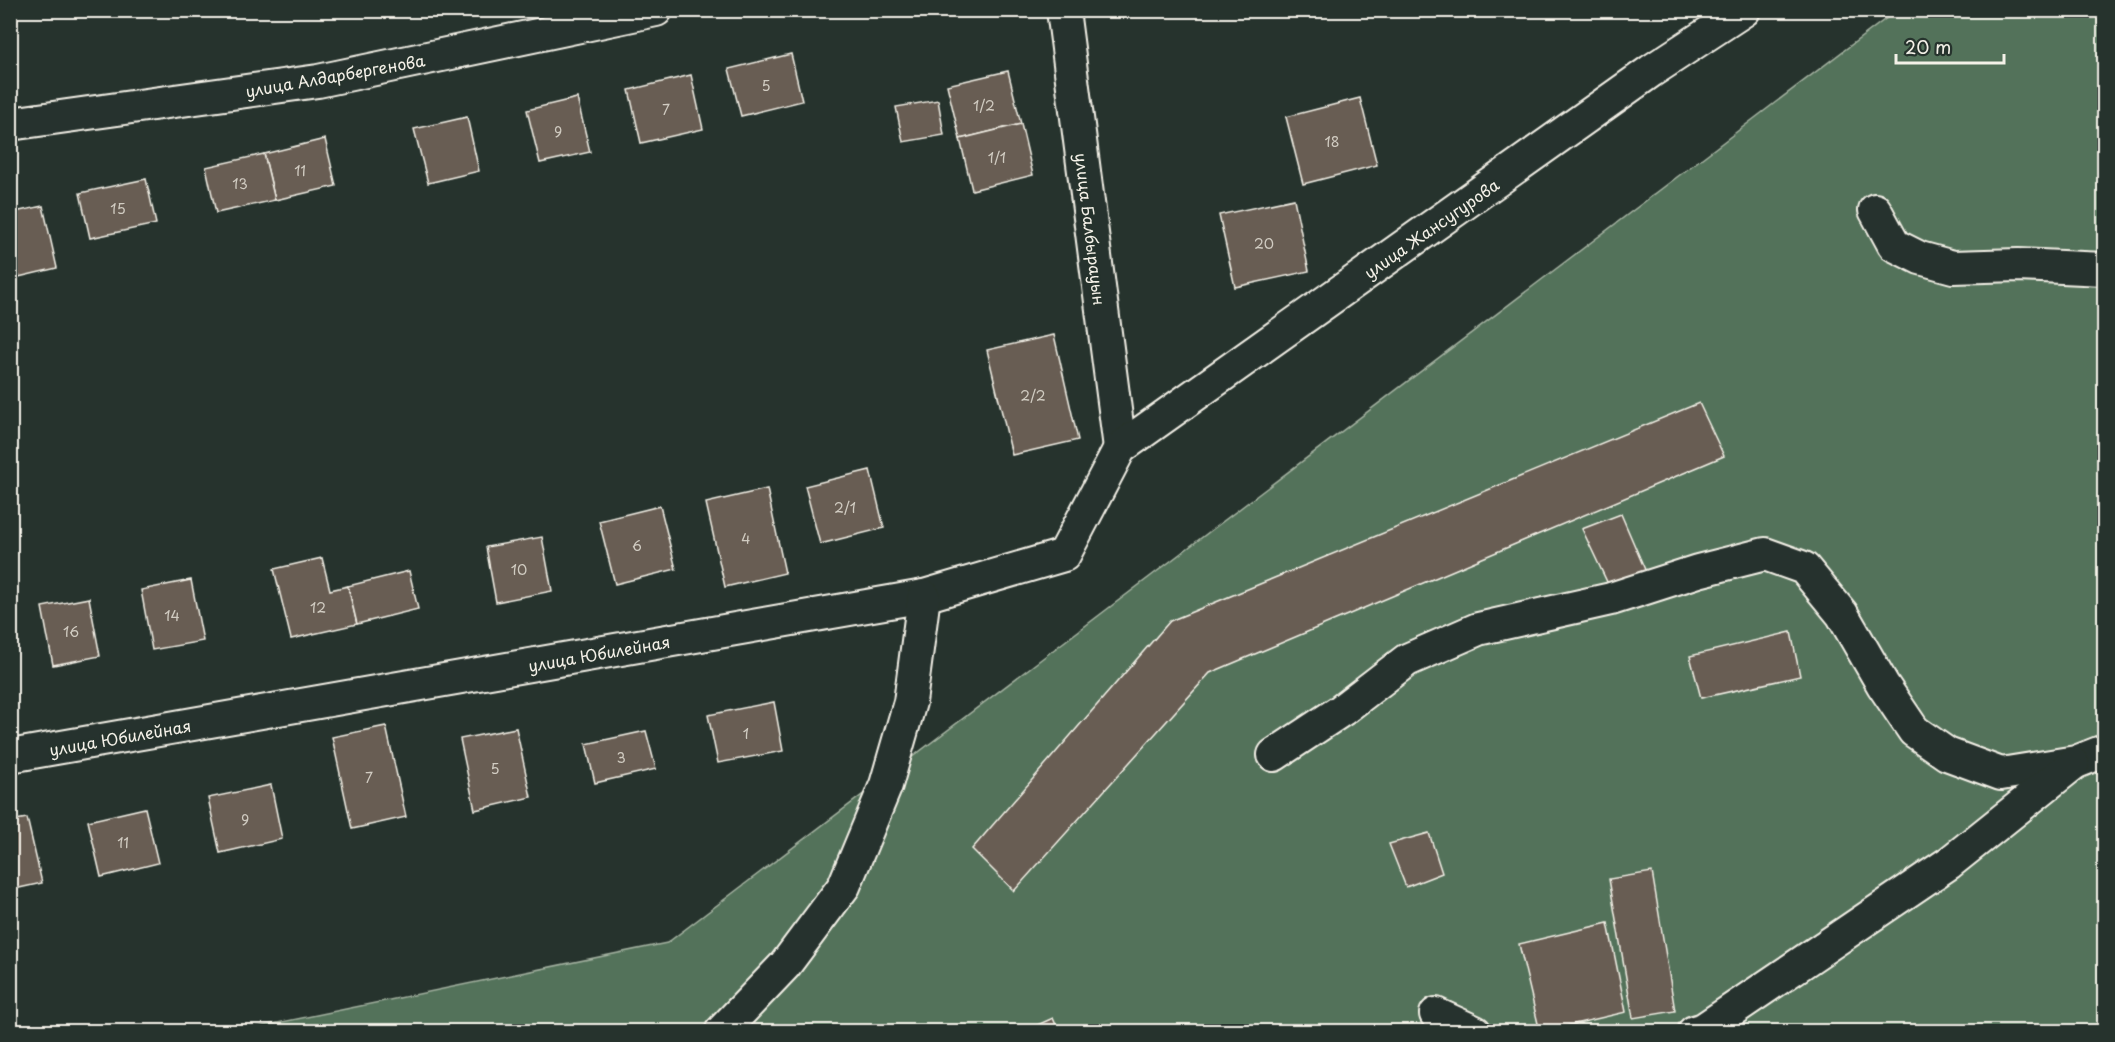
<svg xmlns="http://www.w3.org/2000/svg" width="2115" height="1042" viewBox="0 0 2115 1042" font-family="'Playpen Sans',sans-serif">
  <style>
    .green { fill: #53725a; stroke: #a4b2a1; stroke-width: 1.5 }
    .building { fill: #675d52; stroke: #f4f1e8; stroke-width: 1.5 }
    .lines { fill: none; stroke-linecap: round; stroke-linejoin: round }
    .minor-casing { stroke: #f4f1e8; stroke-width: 36 }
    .minor { stroke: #26332d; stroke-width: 32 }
    .labels { text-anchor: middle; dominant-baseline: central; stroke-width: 4.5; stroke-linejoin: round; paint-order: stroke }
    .number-label { font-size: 14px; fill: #d1ccc2 }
    .street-label { font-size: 16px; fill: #f4f1e8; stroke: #26332d }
  </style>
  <rect width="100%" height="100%" fill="#26332d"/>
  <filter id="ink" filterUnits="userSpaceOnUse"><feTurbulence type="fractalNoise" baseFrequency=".0167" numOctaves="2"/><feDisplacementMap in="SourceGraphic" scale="12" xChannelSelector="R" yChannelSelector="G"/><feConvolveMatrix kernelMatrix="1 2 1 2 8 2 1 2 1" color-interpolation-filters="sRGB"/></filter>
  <g filter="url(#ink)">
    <!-- green -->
    <polygon class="green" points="1896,11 2104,11 2104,1031 234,1032 667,943"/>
    <!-- building -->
    <g class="building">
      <polygon points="791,54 802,101 741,116 729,69"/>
      <polygon points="1008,71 1021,124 960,139 947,85"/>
      <polygon points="691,75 703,129 641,143 629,90"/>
      <polygon points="577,98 590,152 540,163 527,110"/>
      <polygon points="1360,98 1377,165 1303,184 1286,117"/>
      <polygon points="938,100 944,135 903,142 896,107"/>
      <polygon points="467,117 479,171 428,183 414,129"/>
      <polygon points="1021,124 1033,175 972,190 960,139"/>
      <polygon points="325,139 336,186 275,200 264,154"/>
      <polygon points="264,154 275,200 216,213 206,167"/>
      <polygon points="146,179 156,224 90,238 80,193"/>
      <polygon points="1294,199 1309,271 1235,287 1219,215"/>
      <polygon points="43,206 57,268 10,279 10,213"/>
      <polygon points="1054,335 1078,440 1012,455 987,350"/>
      <polygon points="1699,403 1724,456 1210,673 1014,891 972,849 1170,621"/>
      <polygon points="870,470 884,528 820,544 805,486"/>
      <polygon points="767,489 785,573 725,587 706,503"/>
      <polygon points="660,506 676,569 615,584 599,521"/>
      <polygon points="1621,514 1646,572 1609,586 1582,529"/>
      <polygon points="542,537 552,591 496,602 486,547"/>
      <polygon points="322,558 330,590 348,586 357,624 291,639 274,569"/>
      <polygon points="409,571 418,609 357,624 348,586"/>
      <polygon points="191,580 203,641 152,650 141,590"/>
      <polygon points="89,598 100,656 53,665 42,607"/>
      <polygon points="1791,632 1800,676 1701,698 1690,656"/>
      <polygon points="774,702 783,751 718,763 708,715"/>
      <polygon points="386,726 406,817 352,829 332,737"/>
      <polygon points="516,728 531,797 475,810 460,739"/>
      <polygon points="646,731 656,769 595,783 586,744"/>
      <polygon points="271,785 282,839 220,853 208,798"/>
      <polygon points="145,808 158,863 101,877 88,821"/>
      <polygon points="27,818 42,883 10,890 10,821"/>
      <polygon points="1429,833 1442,873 1406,887 1389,844"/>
      <polygon points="1652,872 1675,1011 1633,1018 1609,879"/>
      <polygon points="1608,923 1626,1012 1540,1032 1519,944"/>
      <polygon points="1053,1018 1059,1032 1022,1032"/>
    </g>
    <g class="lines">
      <!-- minor casing -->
      <g class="minor-casing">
        <g id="minor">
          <polyline points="1063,10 1120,448"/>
          <polyline points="10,124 318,81 656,10"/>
          <polyline points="1875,210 1894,245 1920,258 1953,267 2018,265 2104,269"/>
          <polyline points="1274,755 1342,710 1407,660 1478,629 1611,599 1698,571 1765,554 1804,568 1842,614 1883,685 1914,731 1947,754 2001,774 2076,762 2104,751"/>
          <polyline points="10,756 924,596 1064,555 1120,448 1651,71 1744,10"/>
          <polyline points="1436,1014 1475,1032"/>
          <polyline points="721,1032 785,965 844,886 886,785 910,702 924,596"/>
          <polyline points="1694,1032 1704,1029 1949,863 2073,764"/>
        </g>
      </g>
      <!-- minor -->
      <use href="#minor" class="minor"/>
    </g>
  </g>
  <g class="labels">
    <!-- number labels -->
    <g class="number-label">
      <text x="766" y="85">5</text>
      <text x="984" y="105">1/2</text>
      <text x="666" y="109">7</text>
      <text x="558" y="131">9</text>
      <text x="1332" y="141">18</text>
      <text x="997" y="157">1/1</text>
      <text x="300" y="170">11</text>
      <text x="240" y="183">13</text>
      <text x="118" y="208">15</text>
      <text x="1264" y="243">20</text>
      <text x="1033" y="395">2/2</text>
      <text x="845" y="507">2/1</text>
      <text x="746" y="538">4</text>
      <text x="637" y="545">6</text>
      <text x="519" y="569">10</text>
      <text x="318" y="607">12</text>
      <text x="172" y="615">14</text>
      <text x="71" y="631">16</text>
      <text x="746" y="733">1</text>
      <text x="621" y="757">3</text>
      <text x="495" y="768">5</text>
      <text x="369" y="777">7</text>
      <text x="245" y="819">9</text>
      <text x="123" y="842">11</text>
    </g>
    <!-- street labels -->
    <g class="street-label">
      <text transform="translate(335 75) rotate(-10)">улица Алдарбергенова</text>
      <text transform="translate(1431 228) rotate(-35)">улица Жансугурова</text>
      <text transform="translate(1091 229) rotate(83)">улица Балбырауын</text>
      <text transform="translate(599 653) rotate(-10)">улица Юбилейная</text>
      <text transform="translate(120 737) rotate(-10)">улица Юбилейная</text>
    </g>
  </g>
  <!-- margin -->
  <rect width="2115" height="1042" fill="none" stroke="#26332d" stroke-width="36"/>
  <rect x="18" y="18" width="2079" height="1006" fill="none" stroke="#f4f1e8" stroke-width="2" filter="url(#ink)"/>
  <!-- scale -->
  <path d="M1896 54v9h108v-9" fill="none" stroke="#f4f1e8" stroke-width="3"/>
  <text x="1905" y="54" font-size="18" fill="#f4f1e8" stroke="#26332d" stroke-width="4.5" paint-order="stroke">20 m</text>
</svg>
